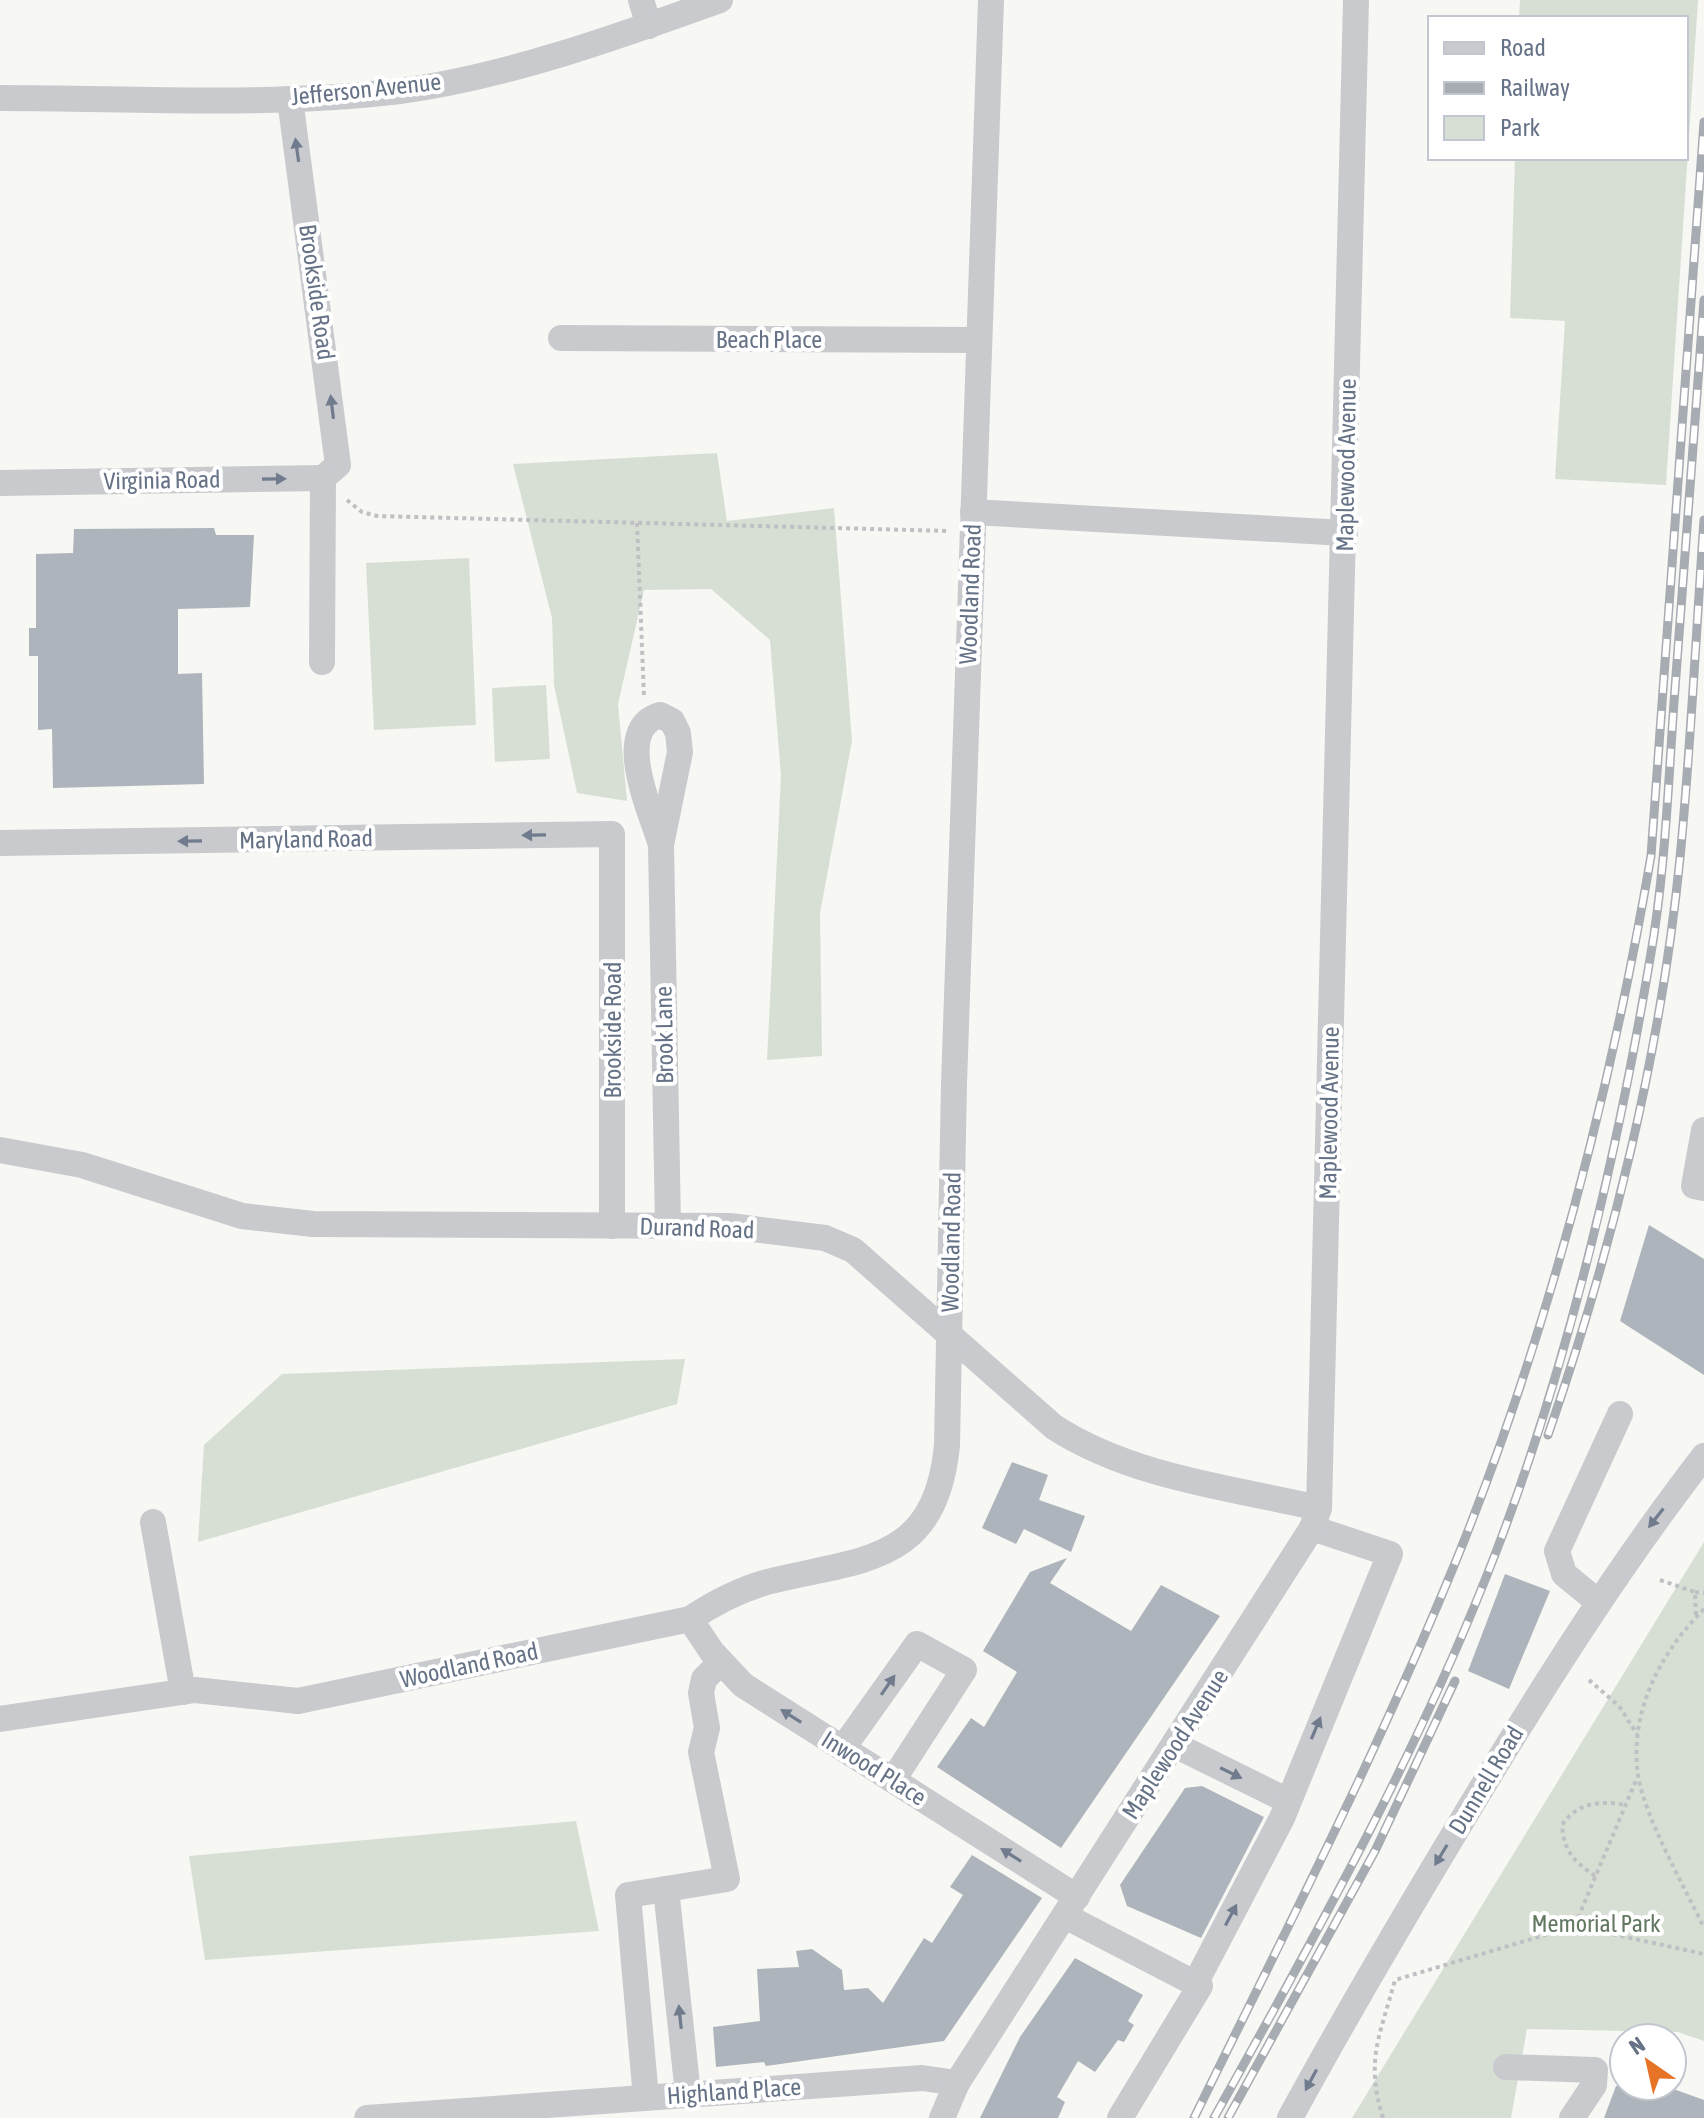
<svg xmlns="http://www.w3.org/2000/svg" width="1704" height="2118" viewBox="0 0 1704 2118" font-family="'Asap Condensed',sans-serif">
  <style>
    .green { fill: #d7dfd5 }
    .building { fill: #aeb4bb }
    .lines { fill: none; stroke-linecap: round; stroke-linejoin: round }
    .path { stroke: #bfc0c3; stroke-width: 4; stroke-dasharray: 4 4; stroke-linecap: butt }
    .minor { stroke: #c8cace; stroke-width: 26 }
    .rail-casing { stroke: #a7abb2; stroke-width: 9 }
    .rail { stroke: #fff; stroke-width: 6; stroke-dasharray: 18; stroke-linecap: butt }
    .oneway { fill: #707b8d }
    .labels { text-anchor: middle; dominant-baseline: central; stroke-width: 8; stroke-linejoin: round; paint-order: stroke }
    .street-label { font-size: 24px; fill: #667286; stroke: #fff }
    .park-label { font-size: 24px; fill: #627861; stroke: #fff }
  </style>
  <rect width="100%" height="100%" fill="#f7f7f4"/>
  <!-- green -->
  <g class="green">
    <polygon points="1520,0 1698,0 1666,485 1555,479 1565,321 1510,318 1515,158 1686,158 1686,18 1519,18"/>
    <polygon points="717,453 727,521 834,508 852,741 820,913 822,1056 767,1060 781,776 770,640 711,589 644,590 618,704 627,801 577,793 554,685 552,618 513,464"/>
    <polygon points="469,558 476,725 374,730 366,563"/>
    <polygon points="546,685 550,759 495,762 492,688"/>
    <polygon points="685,1359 677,1404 198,1542 204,1445 282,1374"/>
    <polygon points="1704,1542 1704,2041 1678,2032 1527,2029 1511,2118 1352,2118"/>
    <polygon points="576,1821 599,1931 205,1960 189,1856"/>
  </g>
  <!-- building -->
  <g class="building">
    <polygon points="214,528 216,535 254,535 250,607 178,609 178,674 202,673 204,784 53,788 52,729 38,730 38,656 29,656 29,628 36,628 36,554 73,553 74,529"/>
    <polygon points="1649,1225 1704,1259 1704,1375 1620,1321"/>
    <polygon points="1012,1462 1048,1475 1039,1500 1085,1516 1071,1552 1024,1529 1016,1544 982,1528"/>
    <polygon points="1067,1558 1050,1583 1131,1631 1161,1585 1220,1616 1061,1848 937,1767 971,1718 984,1727 1017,1672 983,1651 1030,1572"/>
    <polygon points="1505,1574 1550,1591 1509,1689 1468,1671"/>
    <polygon points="1202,1786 1264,1817 1201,1938 1127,1906 1120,1885 1185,1788"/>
    <polygon points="972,1855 1042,1898 944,2041 766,2066 764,2062 716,2067 713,2027 760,2021 757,1969 799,1967 796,1951 812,1949 842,1970 844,1990 868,1988 883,2003 924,1938 932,1943 963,1895 950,1887"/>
    <polygon points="1075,1958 1143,1995 1128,2021 1134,2025 1124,2042 1118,2040 1095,2072 1078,2061 1057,2097 1065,2102 1058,2118 980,2118 1020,2037"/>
    <polygon points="1616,2086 1665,2086 1704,2100 1704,2118 1604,2118"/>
  </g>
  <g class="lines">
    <!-- path -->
    <g class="path">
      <polyline points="347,500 362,512 377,516 949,531"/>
      <polyline points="637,523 644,697"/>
      <polyline points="1660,1580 1695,1592 1696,1617"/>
      <polyline points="1695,1592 1704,1593"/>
      <path d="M1704,1609C1661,1652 1629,1711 1638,1775C1644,1816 1685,1888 1704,1928"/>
      <polyline points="1589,1680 1619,1706 1637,1734"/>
      <path d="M1595,1876C1574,1861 1564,1852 1562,1825C1577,1803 1599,1800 1625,1805"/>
      <polyline points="1575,1925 1637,1778"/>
      <path d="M1383,2118C1365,2060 1380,2036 1395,1980L1575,1926L1704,1954"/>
    </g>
    <!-- minor -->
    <g class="minor">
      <polyline points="641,0 649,26"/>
      <path d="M0,98C132,98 268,107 400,91C506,77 620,36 720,0"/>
      <polyline points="290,99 338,465 323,478"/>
      <polyline points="561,338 977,340"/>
      <polyline points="0,483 323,478"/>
      <polyline points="973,512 1345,533"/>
      <polyline points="322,662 323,478"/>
      <polyline points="0,843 612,834 612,1226"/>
      <path d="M661,845C651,811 612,729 660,715L672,721L678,733L680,752L661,845L668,1226"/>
      <polyline points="1704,1130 1694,1186 1704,1188"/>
      <path d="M0,1150L82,1165L242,1216L313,1224L730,1226L825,1238L853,1250L1054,1427C1131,1477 1231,1488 1319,1508"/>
      <polyline points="153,1522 183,1692"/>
      <polyline points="1598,1602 1564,1574 1557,1551 1620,1414"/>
      <polyline points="690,1619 712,1652 743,1685 1077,1897"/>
      <path d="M0,1719L195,1690L298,1701L690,1619C714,1603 739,1590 767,1582C863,1558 935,1565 947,1445L954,1084L991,0"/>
      <polyline points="1175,1745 1286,1800"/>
      <polyline points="843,1748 917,1644 964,1670 893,1780"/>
      <polyline points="666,1889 727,1879 701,1752 707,1728 701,1693 704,1679 721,1662"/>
      <polyline points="1065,1916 1200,1986 1120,2118"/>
      <polyline points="1195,1984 1282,1818 1390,1554 1312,1528"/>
      <polyline points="1506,2067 1595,2070 1594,2085 1572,2118"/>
      <polyline points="646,2098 628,1895 666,1889 688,2094"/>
      <polyline points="367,2118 922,2078 957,2083"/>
      <polyline points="942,2118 957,2083 1312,1528 1319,1508 1356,0"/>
      <path d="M1290,2118C1346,2015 1405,1915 1466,1814C1540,1691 1616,1570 1704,1456"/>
    </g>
    <!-- rail casing -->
    <g class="rail-casing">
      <g id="rail">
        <path d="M1548,1435C1612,1251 1661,1051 1680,858C1691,745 1696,632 1704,520"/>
        <path d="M1194,2118C1287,1928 1385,1738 1464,1541C1551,1321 1611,1089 1651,856L1704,122"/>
        <path d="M1214,2118C1316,1934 1420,1750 1496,1552C1569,1362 1616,1160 1650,959C1665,874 1668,788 1674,702C1684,568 1694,434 1704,300"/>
        <polyline points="1228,2118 1375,1851 1455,1681"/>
      </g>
    </g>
    <!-- rail -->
    <use href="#rail" class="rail"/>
  </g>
  <!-- one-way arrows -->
  <defs><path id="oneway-solid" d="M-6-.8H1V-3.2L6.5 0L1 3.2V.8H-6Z" transform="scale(2)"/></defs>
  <g class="oneway">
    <use href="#oneway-solid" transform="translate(297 150) rotate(-98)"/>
    <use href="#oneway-solid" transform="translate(332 407) rotate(-97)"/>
    <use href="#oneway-solid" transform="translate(274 479) rotate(-1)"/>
    <use href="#oneway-solid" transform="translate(534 835) rotate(179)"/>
    <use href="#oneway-solid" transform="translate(190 841) rotate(179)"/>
    <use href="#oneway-solid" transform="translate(1656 1518) rotate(128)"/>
    <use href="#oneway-solid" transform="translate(888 1685) rotate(-55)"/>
    <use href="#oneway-solid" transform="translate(791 1716) rotate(-148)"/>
    <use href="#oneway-solid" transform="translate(1316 1728) rotate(-67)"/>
    <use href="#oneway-solid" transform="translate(1231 1773) rotate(26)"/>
    <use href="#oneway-solid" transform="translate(1011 1855) rotate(-148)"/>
    <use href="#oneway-solid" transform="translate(1441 1855) rotate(121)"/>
    <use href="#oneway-solid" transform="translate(1231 1915) rotate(-62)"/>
    <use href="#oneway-solid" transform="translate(680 2017) rotate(-96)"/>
    <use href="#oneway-solid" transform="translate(1311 2080) rotate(118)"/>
  </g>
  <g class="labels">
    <!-- street labels -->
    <g class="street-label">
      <text transform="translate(366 89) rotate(-6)">Jefferson Avenue</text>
      <text transform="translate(317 292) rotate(82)">Brookside Road</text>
      <text x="769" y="339">Beach Place</text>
      <text transform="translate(1346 465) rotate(-89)">Maplewood Avenue</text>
      <text transform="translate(162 480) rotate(-1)">Virginia Road</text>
      <text transform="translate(970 594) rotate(-88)">Woodland Road</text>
      <text transform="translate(306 839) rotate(-1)">Maryland Road</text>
      <text transform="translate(612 1030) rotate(-90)">Brookside Road</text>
      <text transform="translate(664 1035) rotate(-91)">Brook Lane</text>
      <text transform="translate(1329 1113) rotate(-89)">Maplewood Avenue</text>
      <text transform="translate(697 1228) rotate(2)">Durand Road</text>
      <text transform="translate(951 1242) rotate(-89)">Woodland Road</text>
      <text transform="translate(469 1665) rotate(-12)">Woodland Road</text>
      <text transform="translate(1175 1744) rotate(-57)">Maplewood Avenue</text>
      <text transform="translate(874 1768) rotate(32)">Inwood Place</text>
      <text transform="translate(1486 1780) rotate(-59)">Dunnell Road</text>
      <text transform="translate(734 2091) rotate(-4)">Highland Place</text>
    </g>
    <!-- park labels -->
    <g class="park-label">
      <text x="1596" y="1923">Memorial Park</text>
    </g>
  </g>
  <!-- legend -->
  <rect x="1428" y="16" width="260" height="144" fill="#ffffff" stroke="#c2c7cf" stroke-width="2"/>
  <rect x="1444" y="42" width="40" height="12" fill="#c8cace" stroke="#c2c7cf" stroke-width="2"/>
  <text x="1500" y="56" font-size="24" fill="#667286">Road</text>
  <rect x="1444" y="82" width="40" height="12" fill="#a7abb2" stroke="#c2c7cf" stroke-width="2"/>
  <text x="1500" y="96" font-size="24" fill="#667286">Railway</text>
  <rect x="1444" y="116" width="40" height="24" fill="#d7dfd5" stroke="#c2c7cf" stroke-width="2"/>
  <text x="1500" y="136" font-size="24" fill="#667286">Park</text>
  <!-- north arrow -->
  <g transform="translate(1648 2062) rotate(326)"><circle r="38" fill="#ffffff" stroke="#c2c7cf" stroke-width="2"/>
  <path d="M0-6L14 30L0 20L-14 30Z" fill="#e67326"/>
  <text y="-12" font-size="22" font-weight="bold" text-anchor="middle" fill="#667286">N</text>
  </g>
</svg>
